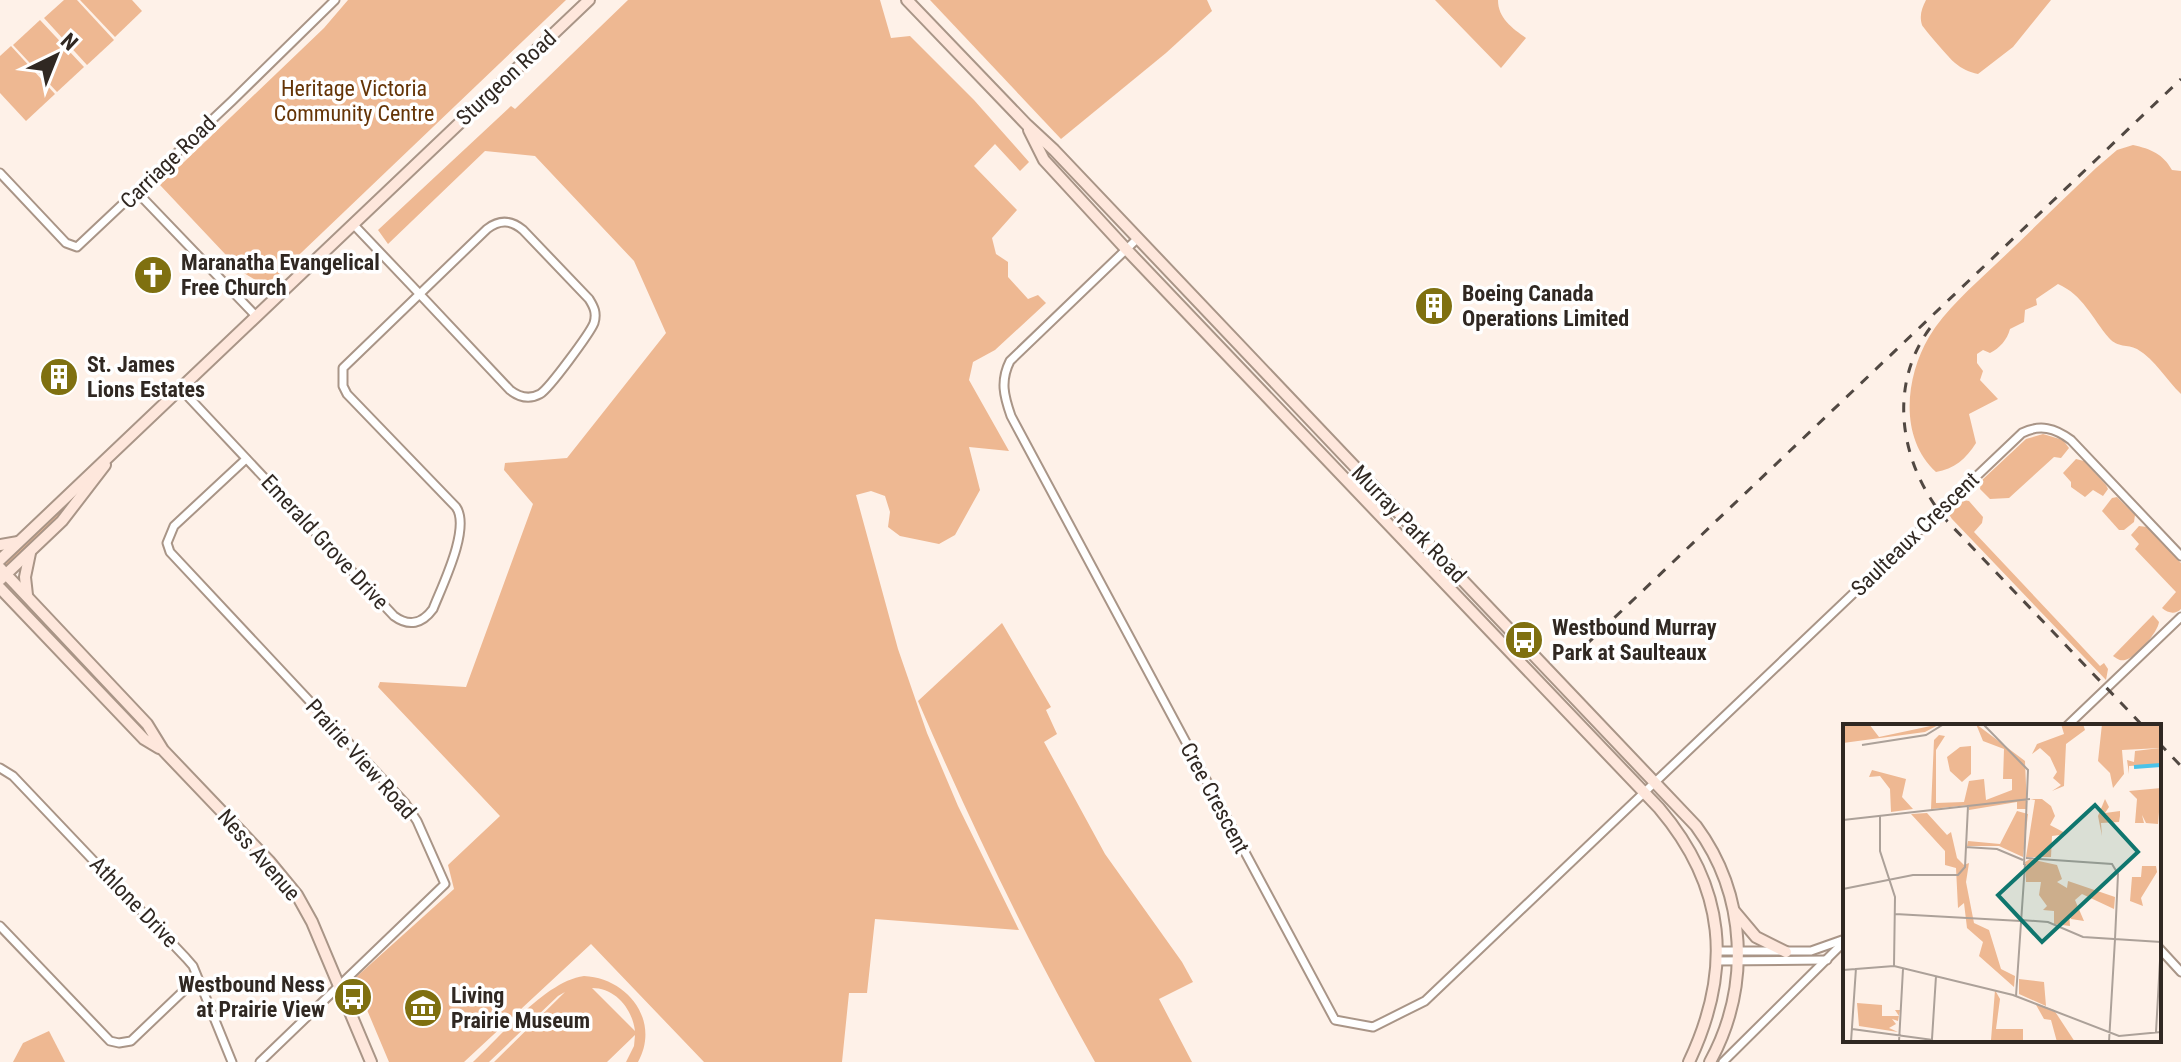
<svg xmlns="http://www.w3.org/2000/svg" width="2181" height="1062" viewBox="0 0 2181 1062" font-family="'Roboto Condensed',sans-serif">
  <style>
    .green { fill: #eeb892; fill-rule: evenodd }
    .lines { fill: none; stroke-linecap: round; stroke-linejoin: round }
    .street-casing { stroke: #a99587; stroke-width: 11 }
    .secondary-casing { stroke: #a99587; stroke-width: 14 }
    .street { stroke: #fff; stroke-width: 7 }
    .secondary { stroke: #fee7dc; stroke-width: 10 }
    .rail { stroke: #514842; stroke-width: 3; stroke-dasharray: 10 10; stroke-linecap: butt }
    .labels { text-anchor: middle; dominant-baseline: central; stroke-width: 7; stroke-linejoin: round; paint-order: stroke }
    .street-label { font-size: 22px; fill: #302822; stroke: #fff }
    .park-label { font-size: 22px; fill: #653406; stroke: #fff }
    .poi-label { font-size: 22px; font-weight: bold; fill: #302822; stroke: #fff; text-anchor: start }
    .inset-river { fill: none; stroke: #4bc3e9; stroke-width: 4 }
    .inset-road { fill: none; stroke: #aca199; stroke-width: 2 }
    .view { fill: #0f766e; fill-opacity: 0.15; stroke: #0f766e; stroke-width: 4 }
    .inset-edge { fill: none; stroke: #302822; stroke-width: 4 }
  </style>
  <rect width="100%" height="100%" fill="#fef1e8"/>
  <!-- green -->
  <g class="green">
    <polygon points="64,0 77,0 114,40 87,65 44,18"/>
    <polygon points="80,0 132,0 142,11 115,37"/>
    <polygon points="348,0 566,0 279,274 264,285 242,272 160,185 324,28"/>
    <polygon points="628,0 880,0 891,38 910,36 974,100 1029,162 1020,171 995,144 974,166 1017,210 992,238 996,254 1008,262 1008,277 1028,299 1038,295 1046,303 995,350 973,362 969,380 1009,451 969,447 980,490 955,535 939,544 900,536 888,527 890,512 885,496 871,491 856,495 898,649 927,733 958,806 1019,930 875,919 867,993 849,993 842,1062 704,1062 591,944 464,1062 389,1062 354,979 454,889 448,865 500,816 378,687 380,682 466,687 533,504 504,470 505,463 567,458 666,333 634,261 535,156 485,151 388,244 378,230 511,106 515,109"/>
    <polygon points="930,0 1207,0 1212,11 1166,53 1061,139"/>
    <path d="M1435,0H1498C1498,18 1512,28 1526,38L1501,68Z"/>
    <path d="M1926,0H2051L2013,47L1978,74C1969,72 1962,69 1955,63C1951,60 1923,28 1922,25C1919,15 1922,8 1926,0Z"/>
    <polygon points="40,20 84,67 57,92 13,45"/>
    <polygon points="11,46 55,94 26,121 0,93 0,56"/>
    <path d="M2133,145C2151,149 2163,154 2172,170L2181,171V394C2166,380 2156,360 2137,349C2127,344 2118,348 2109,338C2092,318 2083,295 2058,284L2036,299L2037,305L2025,310L2024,322L2010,329C2007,340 2000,348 1990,353L1983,350L1977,354V363L1983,371L1980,380L1998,399L1969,414L1976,443C1966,459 1954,469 1936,472C1899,438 1905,378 1929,337C1945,310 1972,287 1995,265C2029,233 2062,200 2096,168L2117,150Z"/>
    <polygon points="2043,434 2063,440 2069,448 2061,458 2054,457 2009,498 1990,499 1980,489 1981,481 2026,439"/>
    <polygon points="2076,459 2084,461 2106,485 2108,489 2103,496 2093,490 2085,497 2071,487 2071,482 2063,473"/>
    <polygon points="100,463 62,521 6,574 0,560"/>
    <polygon points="2117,497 2135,515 2134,522 2124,530 2119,530 2102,511 2112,498"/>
    <polygon points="1963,500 1969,501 1983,517 1982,523 1974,532 2100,666 2104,663 2108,669 2106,680 1952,519 1948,513"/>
    <path d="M2139,526L2147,527L2181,563V609C2175,615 2168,613 2162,608L2176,592L2135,549L2139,544L2131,535Z"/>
    <path d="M2153,615L2159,622C2158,632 2136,658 2125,660C2119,661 2118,659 2113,656Z"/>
    <path d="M1002,623L1051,707L1046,710L1057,734L1044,742L1105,854L1182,962L1193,982L1159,999L1192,1062H1095C1029,945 971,824 918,701Z"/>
    <path d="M584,976C627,978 661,1020 638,1062H626L634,1046L635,1035L607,1062H494L565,992L558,996L489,1062H473C502,1035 546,981 584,976ZM592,988C615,988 632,1008 635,1031Z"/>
    <polygon points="49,1031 65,1062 13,1062 23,1043"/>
  </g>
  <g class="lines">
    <!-- street casing -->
    <g class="street-casing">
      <g id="street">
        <polyline points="0,173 66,243 77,247 232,101 335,0"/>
        <polyline points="136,191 256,316"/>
        <path d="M1137,239L1010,361C1000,381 1004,396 1011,416L1335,1020L1373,1027L1425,1001L2022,433C2040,424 2055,428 2071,440L2181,556"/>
        <path d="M181,389L394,616C409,627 422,624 433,609C442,586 471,528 456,507L347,394L343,386V368L487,229C500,219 511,220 523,230L589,299C594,307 597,313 594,323C590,333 549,389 540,394C529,400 519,397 510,390L429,304L412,286L353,224"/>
        <polyline points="246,459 174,526 167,543 170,552 405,803 417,821 445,884 260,1062"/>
        <polyline points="2067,726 2181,617"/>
        <polyline points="0,768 13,776 186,958 193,966 232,1062"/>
        <polyline points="0,926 110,1041 119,1043 131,1041 197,978"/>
        <polyline points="2159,948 2181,972"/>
        <polyline points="1717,951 1811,951 1845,939"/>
        <polyline points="1717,961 1827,960"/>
        <polyline points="1723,1062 1845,941"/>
      </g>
    </g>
    <!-- secondary casing -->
    <g class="secondary-casing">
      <g id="secondary">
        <path d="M907,0L1027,125L1054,150L1696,826C1747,895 1751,987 1710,1062"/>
        <path d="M1029,130L1044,160L1126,249L1659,808C1726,887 1733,969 1689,1062"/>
        <polyline points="0,545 18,542"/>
        <polyline points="0,560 589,0"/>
        <polyline points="0,568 147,724 163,750 269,861 297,895 312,922 371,1062"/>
        <polyline points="0,580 62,521 105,465"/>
        <polyline points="0,588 144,739 159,748"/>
        <polyline points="27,595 25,577 30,553"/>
        <polyline points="1735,912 1756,937 1786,952"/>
      </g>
    </g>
    <!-- street -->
    <use href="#street" class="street"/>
    <!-- secondary -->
    <use href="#secondary" class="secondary"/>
    <!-- rail -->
    <g class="rail">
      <path d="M1930,328C1886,388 1901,467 1947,521L2143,726"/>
      <polyline points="1571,659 2181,79"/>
      <polyline points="2159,743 2181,766"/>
    </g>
  </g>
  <!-- icons -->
  <defs>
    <g id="church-disc" transform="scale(2)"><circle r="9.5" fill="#7f7010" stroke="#fff"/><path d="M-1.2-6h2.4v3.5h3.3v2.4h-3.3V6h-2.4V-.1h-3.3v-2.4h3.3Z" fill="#fff"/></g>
    <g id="building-disc" transform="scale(2)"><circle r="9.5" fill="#7f7010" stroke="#fff"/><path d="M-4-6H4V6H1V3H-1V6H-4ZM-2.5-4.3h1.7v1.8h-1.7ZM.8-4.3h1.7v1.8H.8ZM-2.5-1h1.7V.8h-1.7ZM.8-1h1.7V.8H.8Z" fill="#fff"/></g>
    <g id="bus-disc" transform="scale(2)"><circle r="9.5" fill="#7f7010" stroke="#fff"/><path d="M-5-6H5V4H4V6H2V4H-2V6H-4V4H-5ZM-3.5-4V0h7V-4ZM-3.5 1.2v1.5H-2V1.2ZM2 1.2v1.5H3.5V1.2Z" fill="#fff"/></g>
    <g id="museum-disc" transform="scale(2)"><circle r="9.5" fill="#7f7010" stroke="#fff"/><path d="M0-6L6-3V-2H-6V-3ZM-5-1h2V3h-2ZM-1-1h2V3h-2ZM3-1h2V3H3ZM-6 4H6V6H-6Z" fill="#fff"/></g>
  </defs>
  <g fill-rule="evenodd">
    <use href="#church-disc" x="153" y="275"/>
    <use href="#building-disc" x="1434" y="306"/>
    <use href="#building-disc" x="59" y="377"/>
    <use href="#bus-disc" x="1524" y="640"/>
    <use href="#bus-disc" x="353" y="997"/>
    <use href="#museum-disc" x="423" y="1008"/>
  </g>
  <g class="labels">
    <!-- street labels -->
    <g class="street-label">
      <text transform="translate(506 78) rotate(-43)">Sturgeon Road</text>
      <text transform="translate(168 162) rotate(-44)">Carriage Road</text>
      <text transform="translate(1409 524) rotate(46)">Murray Park Road</text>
      <text transform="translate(1915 534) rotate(-44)">Saulteaux Crescent</text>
      <text transform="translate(325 542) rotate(47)">Emerald Grove Drive</text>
      <text transform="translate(361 759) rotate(48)">Prairie View Road</text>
      <text transform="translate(1215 798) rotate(62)">Cree Crescent</text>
      <text transform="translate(259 855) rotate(49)">Ness Avenue</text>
      <text transform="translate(134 902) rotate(46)">Athlone Drive</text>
    </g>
    <!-- park labels -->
    <g class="park-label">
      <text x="354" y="88">Heritage Victoria<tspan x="354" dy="25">Community Centre</tspan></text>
    </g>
    <!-- poi labels -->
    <g class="poi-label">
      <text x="181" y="262">Maranatha Evangelical<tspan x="181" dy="25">Free Church</tspan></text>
      <text x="1462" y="293">Boeing Canada<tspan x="1462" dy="25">Operations Limited</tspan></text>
      <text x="87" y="364">St. James<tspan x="87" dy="25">Lions Estates</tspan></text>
      <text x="1552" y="627">Westbound Murray<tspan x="1552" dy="25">Park at Saulteaux</tspan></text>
      <text x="325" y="984" text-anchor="end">Westbound Ness<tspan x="325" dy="25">at Prairie View</tspan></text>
      <text x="451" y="995">Living<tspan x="451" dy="25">Prairie Museum</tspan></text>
    </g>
  </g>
  <!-- overview -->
  <g transform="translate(1843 724)">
    <rect width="318" height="318" fill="#fef1e8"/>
    <path d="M0,0H26L36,13L97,0L82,8L0,19ZM133,0L182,37L184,85H174V78L126,86V81L88,85L91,16L96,11L102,12L93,26V79L121,78L126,57L141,55L143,76L169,66V55H160L161,25L140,17ZM218,0H240L242,6L223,20L221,62L209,67L218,61L210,54L214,48L207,33L197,24L189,30L194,20L221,10ZM259,0H318V40L286,42V50L284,36L291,38L292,27L317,24L279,26L281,50L270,64L267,49L255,37ZM128,22V50L119,58L107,47L104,33L117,23ZM29,46L63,55L59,73L70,85L48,88L47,65L37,52L26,53ZM318,64L315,100L303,99L299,91L301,99H292L294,75L286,67ZM187,75H199L208,82L212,92L207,101L224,110L209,112L208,133H183L192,76ZM262,75L266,83L262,89L277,87V92L276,98L258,99L259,112L255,92ZM174,87L185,90L180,133L156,122H124L125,117L157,120ZM84,89L104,111L108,108L114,134L121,141L126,139L123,158L131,199L146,206L158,245L172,252L171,263L136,232L140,218L124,204L121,179L115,184L113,144L102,141V127L68,90ZM187,135L214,141L219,155L214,158L224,164L225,157L272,173L271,185L239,170L232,176L241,197L228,195L226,189L227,202L211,200V187L200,186L204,182L196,171L198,158H183L182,138ZM299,142H313L314,148L298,174L300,182L287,177L289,153H298ZM176,255L201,258L203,282L176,270ZM152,266L157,275L153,305H180V318L148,316ZM14,279L39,281V292H56L52,286H57L55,297L49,295L53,300L46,304L55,308L16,302ZM192,279L211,286L232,318H214L208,296L201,295Z" fill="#eeb892"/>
    <path class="inset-river" d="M291,43L318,41"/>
    <path class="inset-road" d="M140,0L185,46L181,141M19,21L83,11L101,0M37,92V127L52,173L51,242M0,96L187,75M122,123L154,125L180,136M183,134L269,140L275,150L272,215M0,165L70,151H115L122,143L125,82M52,190L178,197M178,196L205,198L240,213L318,218M0,246L51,242L170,271L276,312L318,308M173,272L182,140M9,305L90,316M313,308L318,219M89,315L93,252M8,318L13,244M56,318L60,245M266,318L272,215"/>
    <path class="view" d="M252,81L295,128L199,218L155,171Z"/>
    <rect width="318" height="318" class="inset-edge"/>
  </g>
  <!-- north arrow -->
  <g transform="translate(56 56) rotate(43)" stroke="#ffffff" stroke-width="6" paint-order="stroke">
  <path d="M0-6L14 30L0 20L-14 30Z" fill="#302822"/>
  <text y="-12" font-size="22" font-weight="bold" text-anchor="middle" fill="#302822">N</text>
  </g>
</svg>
